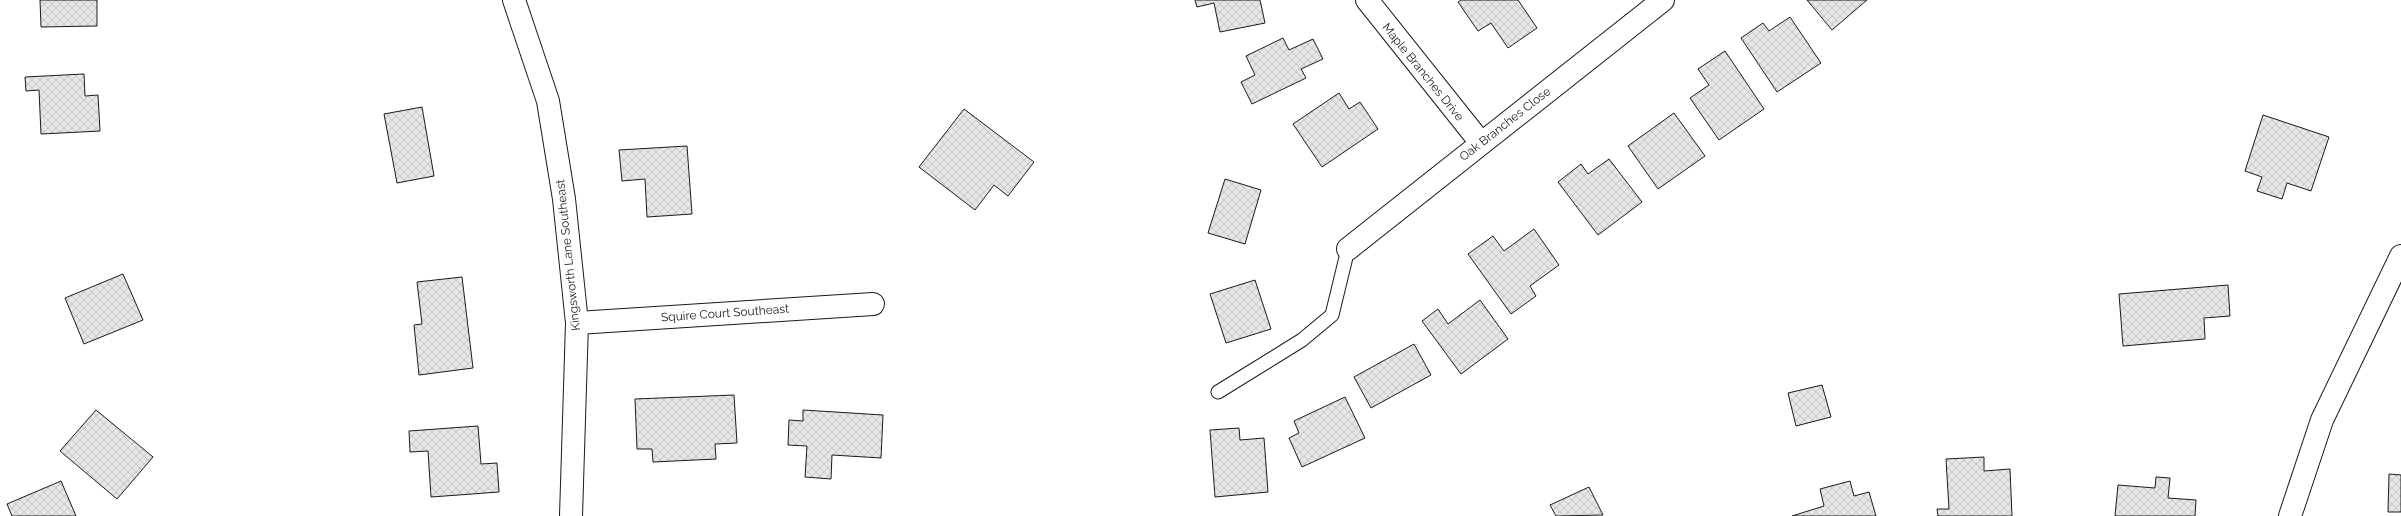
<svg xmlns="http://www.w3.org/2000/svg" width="2401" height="516" viewBox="0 0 2401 516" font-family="Raleway,sans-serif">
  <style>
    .building { fill: url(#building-cross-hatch); stroke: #1a1a1a }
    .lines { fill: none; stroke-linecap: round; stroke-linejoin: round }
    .service-casing { stroke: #1a1a1a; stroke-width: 15 }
    .minor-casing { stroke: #1a1a1a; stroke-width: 24 }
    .service { stroke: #fff; stroke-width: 13 }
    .minor { stroke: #fff; stroke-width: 22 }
    .labels { text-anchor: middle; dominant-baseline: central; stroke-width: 3; stroke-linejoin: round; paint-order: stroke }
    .street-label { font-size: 12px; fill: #1a1a1a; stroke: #fff }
  </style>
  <defs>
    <pattern id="building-cross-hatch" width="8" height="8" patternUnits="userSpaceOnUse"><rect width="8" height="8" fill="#e6e6e6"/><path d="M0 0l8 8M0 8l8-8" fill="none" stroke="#c5c5c5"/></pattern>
  </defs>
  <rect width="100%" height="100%" fill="#fff"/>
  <!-- building -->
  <g class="building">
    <polygon points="40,0 97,0 97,26 41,27"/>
    <polygon points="1195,0 1260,0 1265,23 1220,32 1214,3 1197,7"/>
    <polygon points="1461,0 1518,0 1537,28 1508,48 1491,23 1478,31 1458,2"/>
    <polygon points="1807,0 1867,0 1832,30"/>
    <polygon points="1790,17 1821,63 1777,92 1741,38 1763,23 1769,31"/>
    <polygon points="1283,38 1289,50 1313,39 1323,59 1301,69 1306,78 1252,104 1241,82 1255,75 1246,56"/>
    <polygon points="1725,51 1764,109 1719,140 1690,98 1709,85 1698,69"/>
    <polygon points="84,74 85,96 98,95 100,131 41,134 39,90 26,91 25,77"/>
    <polygon points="1339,93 1349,109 1360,102 1378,129 1322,167 1293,124"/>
    <polygon points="422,107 434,176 397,183 384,114"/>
    <polygon points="964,109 1034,162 1008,196 994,185 975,210 919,167"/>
    <polygon points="1674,113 1705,156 1658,189 1628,146"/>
    <polygon points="2263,115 2329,137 2311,191 2287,183 2282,199 2257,191 2262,177 2245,171"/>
    <polygon points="687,146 692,214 647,217 645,179 622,181 619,150"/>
    <polygon points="1609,159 1642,202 1598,235 1558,182 1581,164 1588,174"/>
    <polygon points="1225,179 1261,190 1245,244 1208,233"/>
    <polygon points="1534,229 1559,265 1530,286 1536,296 1511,314 1468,254 1493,236 1504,251"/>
    <polygon points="123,274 143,320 84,344 65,298"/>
    <polygon points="462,277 473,368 419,375 414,325 422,324 417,282"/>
    <polygon points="1255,280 1271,329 1226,343 1210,294"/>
    <polygon points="2228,285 2230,316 2204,318 2205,339 2123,346 2119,294"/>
    <polygon points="1480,300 1508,339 1461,374 1422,321 1438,309 1448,324"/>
    <polygon points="1414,344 1431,375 1371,408 1354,377"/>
    <polygon points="1822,385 1831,417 1796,426 1788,393"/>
    <polygon points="734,395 737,443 715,444 716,459 653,462 652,449 637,449 635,399"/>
    <polygon points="1345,397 1365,438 1302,467 1289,438 1299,433 1294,421"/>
    <polygon points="96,410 153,457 117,499 60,451"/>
    <polygon points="803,410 883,415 881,458 832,455 831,479 805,477 807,446 788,445 789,420 803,421"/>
    <polygon points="478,426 481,464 497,463 499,492 431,497 428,451 410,452 409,431"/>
    <polygon points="1239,428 1240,440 1264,438 1268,492 1215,497 1210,430"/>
    <polygon points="1984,457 1984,471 2010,469 2012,516 1938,516 1937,509 1949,509 1946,459"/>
    <polygon points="2389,474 2401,475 2401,512 2388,512"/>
    <polygon points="2156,477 2170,478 2168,498 2196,500 2195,516 2115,516 2118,485 2155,488"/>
    <polygon points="61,481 76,516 12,516 7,504"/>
    <polygon points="1850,481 1854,496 1869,492 1876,516 1792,516 1824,506 1820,489"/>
    <polygon points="1589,487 1603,515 1556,516 1550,505"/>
  </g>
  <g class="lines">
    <!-- service casing -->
    <g class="service-casing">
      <polyline id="service" points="1218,392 1302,340 1332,315 1348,249"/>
    </g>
    <!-- minor casing -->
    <g class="minor-casing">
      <g id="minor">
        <polyline points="514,0 548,101 564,199 577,323 571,516"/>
        <polyline points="1367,0 1481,143"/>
        <polyline points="1348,249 1663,0"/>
        <polyline points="577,323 873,304"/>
        <polyline points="2290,516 2322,420 2401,256"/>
      </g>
    </g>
    <!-- service -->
    <use href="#service" class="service"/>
    <!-- minor -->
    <use href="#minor" class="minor"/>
  </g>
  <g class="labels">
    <!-- street labels -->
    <g class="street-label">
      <text transform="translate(1423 72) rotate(51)">Maple Branches Drive</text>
      <text transform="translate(1505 124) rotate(-38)">Oak Branches Close</text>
      <text transform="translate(568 255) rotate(-96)">Kingsworth Lane Southeast</text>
      <text transform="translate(725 313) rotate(-4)">Squire Court Southeast</text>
    </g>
  </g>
</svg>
